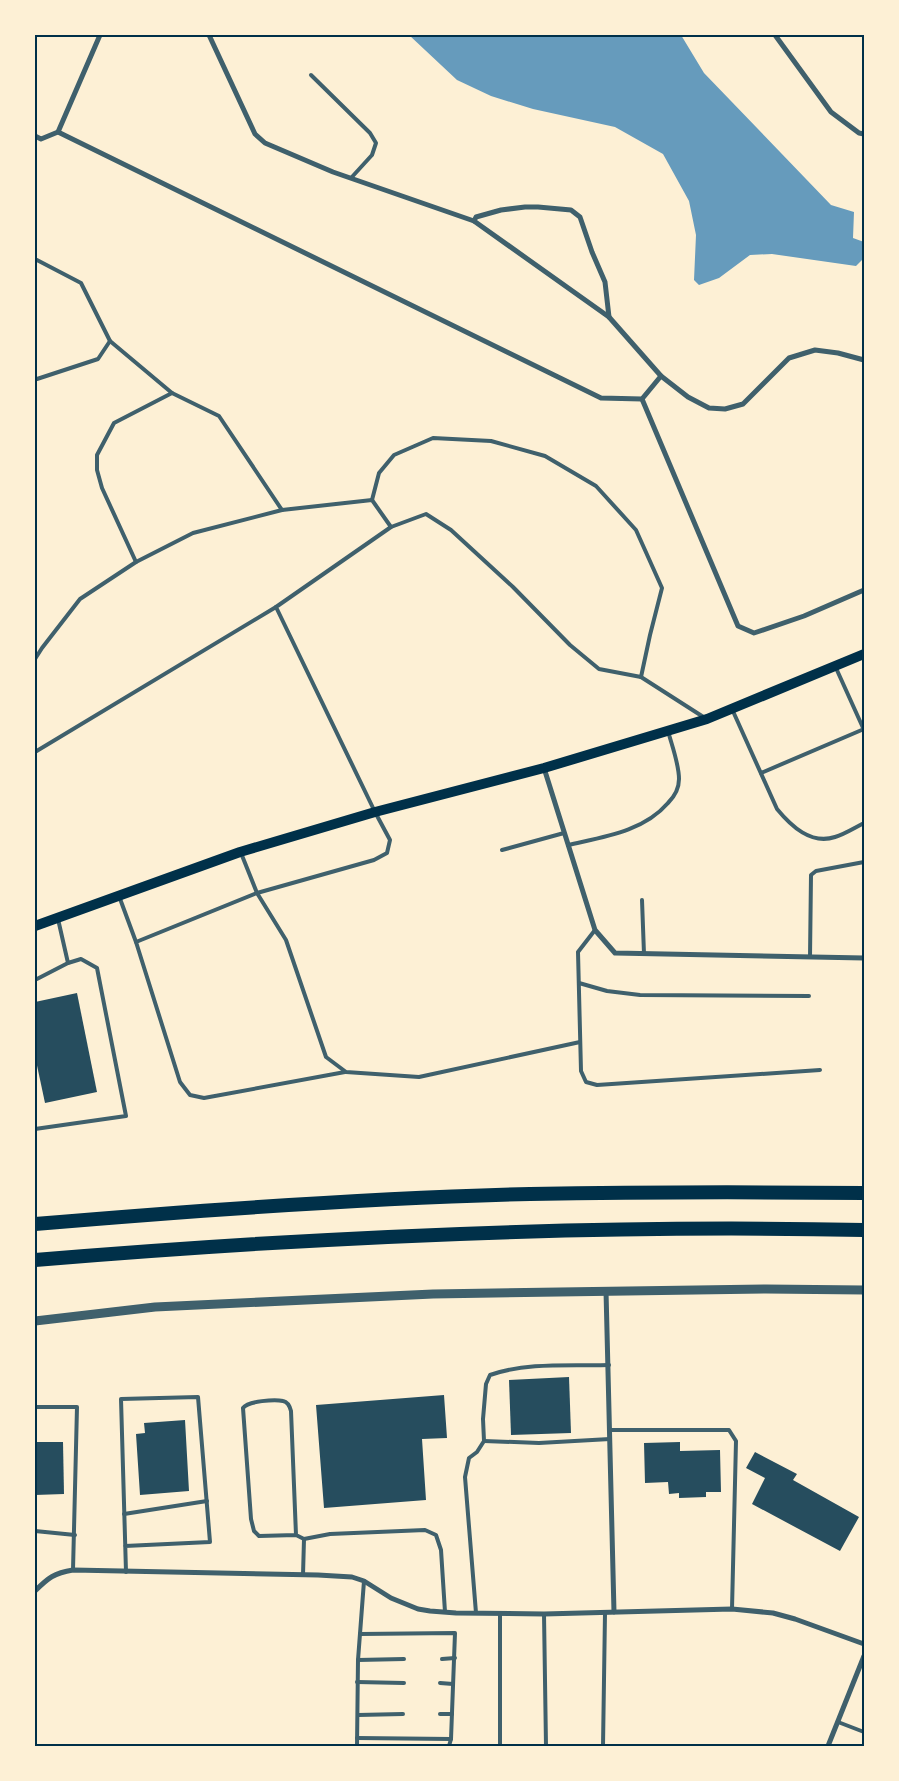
<svg xmlns="http://www.w3.org/2000/svg" width="899" height="1781" viewBox="0 0 899 1781" font-family="'Times New Roman',serif">
  <style>
    .water { fill: #669bbc }
    .building { fill: #264d5e }
    .lines { fill: none; stroke-linecap: round; stroke-linejoin: round }
    .service { stroke: #3f606c; stroke-width: 4 }
    .minor { stroke: #3f606c; stroke-width: 5 }
    .tertiary { stroke: #3f606c; stroke-width: 9 }
    .secondary { stroke: #003049; stroke-width: 10 }
    .motorway { stroke: #003049; stroke-width: 14 }
    .neatline { fill: none; stroke: #003049; stroke-width: 2 }
  </style>
  <rect width="100%" height="100%" fill="#fdf0d5"/>
  <!-- water -->
  <polygon class="water" points="409,35 681,35 704,73 831,205 854,212 853,238 864,242 864,258 856,266 772,254 750,255 719,278 699,285 694,280 696,235 689,201 663,154 615,127 533,109 491,96 457,80"/>
  <!-- building -->
  <g class="building">
    <polygon points="77,993 97,1092 45,1103 35,1056 35,1002"/>
    <polygon points="569,1377 571,1433 511,1435 509,1380"/>
    <polygon points="444,1395 447,1438 422,1439 426,1500 324,1508 316,1405"/>
    <polygon points="185,1420 189,1491 140,1495 136,1434 145,1433 144,1423"/>
    <polygon points="35,1442 63,1442 64,1494 35,1495"/>
    <polygon points="680,1442 680,1451 720,1450 721,1492 706,1492 706,1497 679,1498 679,1493 669,1494 668,1482 645,1483 644,1443"/>
    <polygon points="755,1452 797,1474 793,1480 859,1517 840,1551 752,1504 765,1478 746,1468"/>
  </g>
  <g class="lines">
    <!-- service -->
    <g class="service">
      <polyline points="311,75 370,133 376,143 372,155 351,178"/>
      <polyline points="35,259 81,283 110,341 172,393 219,416 282,510 372,500 391,527 276,607 375,812 390,840 387,853 374,860 257,893 136,942"/>
      <polyline points="35,378 37,379 98,359 110,341"/>
      <polyline points="372,500 379,473 394,455 433,438 491,441 545,456 596,486 636,530 662,588 650,635 641,677"/>
      <polyline points="391,527 426,514 451,530 513,587 570,645 599,669 641,677 705,718"/>
      <polyline points="136,562 102,488 97,470 97,455 114,423 172,393"/>
      <polyline points="35,659 42,648 80,599 136,562 193,533 282,510"/>
      <polyline points="836,668 864,730"/>
      <path d="M732,709L777,809C791,826 811,845 835,837C845,834 854,828 864,823"/>
      <polyline points="35,752 276,607"/>
      <polyline points="761,773 864,729"/>
      <path d="M568,845C603,837 643,832 668,803C674,797 679,788 679,779C679,764 672,746 668,731"/>
      <polyline points="502,850 564,833"/>
      <polyline points="241,853 257,893 286,940 326,1057 346,1072 419,1077 580,1042"/>
      <polyline points="119,896 136,942 180,1082 190,1095 204,1098 345,1072"/>
      <polyline points="642,900 644,954"/>
      <polyline points="595,930 578,952 581,1071 586,1082 597,1085 820,1070"/>
      <polyline points="810,957 811,875 816,871 864,862"/>
      <polyline points="35,980 68,963"/>
      <polyline points="579,983 607,991 640,995 809,996"/>
      <polyline points="35,1129 126,1116 97,968 81,959 68,963 58,919"/>
      <polyline points="35,1407 77,1407 73,1570"/>
      <polyline points="610,1430 729,1430 736,1441 732,1609"/>
      <polyline points="484,1441 539,1443 610,1439"/>
      <polyline points="124,1514 207,1501"/>
      <polyline points="35,1531 75,1535"/>
      <path d="M296,1535L291,1411C290,1407 288,1402 283,1401C275,1399 248,1401 243,1408L251,1519L254,1531L259,1536L296,1535L304,1539"/>
      <polyline points="125,1546 210,1542 198,1397 121,1399 126,1572"/>
      <polyline points="303,1575 304,1539 330,1534 425,1530 436,1535 441,1550 445,1612"/>
      <path d="M476,1613L465,1477L469,1458L477,1452L484,1441L483,1419L486,1384L490,1375C527,1362 570,1366 609,1365"/>
      <polyline points="544,1614 546,1746"/>
      <polyline points="360,1634 455,1633 451,1739 449,1746"/>
      <polyline points="442,1659 455,1658"/>
      <polyline points="358,1660 404,1659"/>
      <polyline points="357,1682 404,1683"/>
      <polyline points="440,1683 453,1684"/>
      <polyline points="440,1714 452,1714"/>
      <polyline points="358,1715 403,1714"/>
      <polyline points="838,1722 864,1732"/>
      <polyline points="357,1738 451,1739"/>
      <polyline points="357,1746 358,1660 364,1581"/>
      <polyline points="500,1746 500,1613"/>
      <polyline points="603,1746 605,1613"/>
    </g>
    <!-- minor -->
    <g class="minor">
      <polyline points="209,35 255,134 265,143 333,172 474,221 609,317 661,376 688,397 709,408 725,409 743,404 789,358 815,350 838,353 864,360"/>
      <polyline points="775,35 831,112 859,133 864,134"/>
      <polyline points="58,132 601,398 642,399 661,376"/>
      <polyline points="35,136 41,139 58,132 100,35"/>
      <polyline points="474,221 476,217 501,210 525,207 538,207 571,210 580,217 592,252 605,282 609,317"/>
      <polyline points="642,399 738,626 754,633 804,616 864,590"/>
      <polyline points="544,768 595,930 615,953 864,958"/>
      <polyline points="606,1291 614,1612"/>
      <path d="M35,1591C48,1578 54,1573 73,1570L318,1575L352,1577L364,1581L391,1598L418,1609L430,1611L456,1613L544,1614L732,1609L773,1613L795,1619L864,1644"/>
      <polyline points="828,1746 864,1656"/>
    </g>
    <!-- tertiary -->
    <polyline class="tertiary" points="35,1321 155,1307 433,1294 766,1289 864,1290"/>
    <!-- secondary -->
    <polyline class="secondary" points="35,926 240,852 375,812 544,768 707,719 864,654"/>
    <!-- motorway -->
    <g class="motorway">
      <path d="M35,1224C200,1210 365,1198 530,1194C642,1192 753,1192 864,1193"/>
      <path d="M35,1260C311,1237 587,1224 864,1230"/>
    </g>
  </g>
  <!-- border -->
  <rect width="899" height="1781" fill="none" stroke="#fdf0d5" stroke-width="72"/>
  <rect x="36" y="36" width="827" height="1709" class="neatline"/>
</svg>
